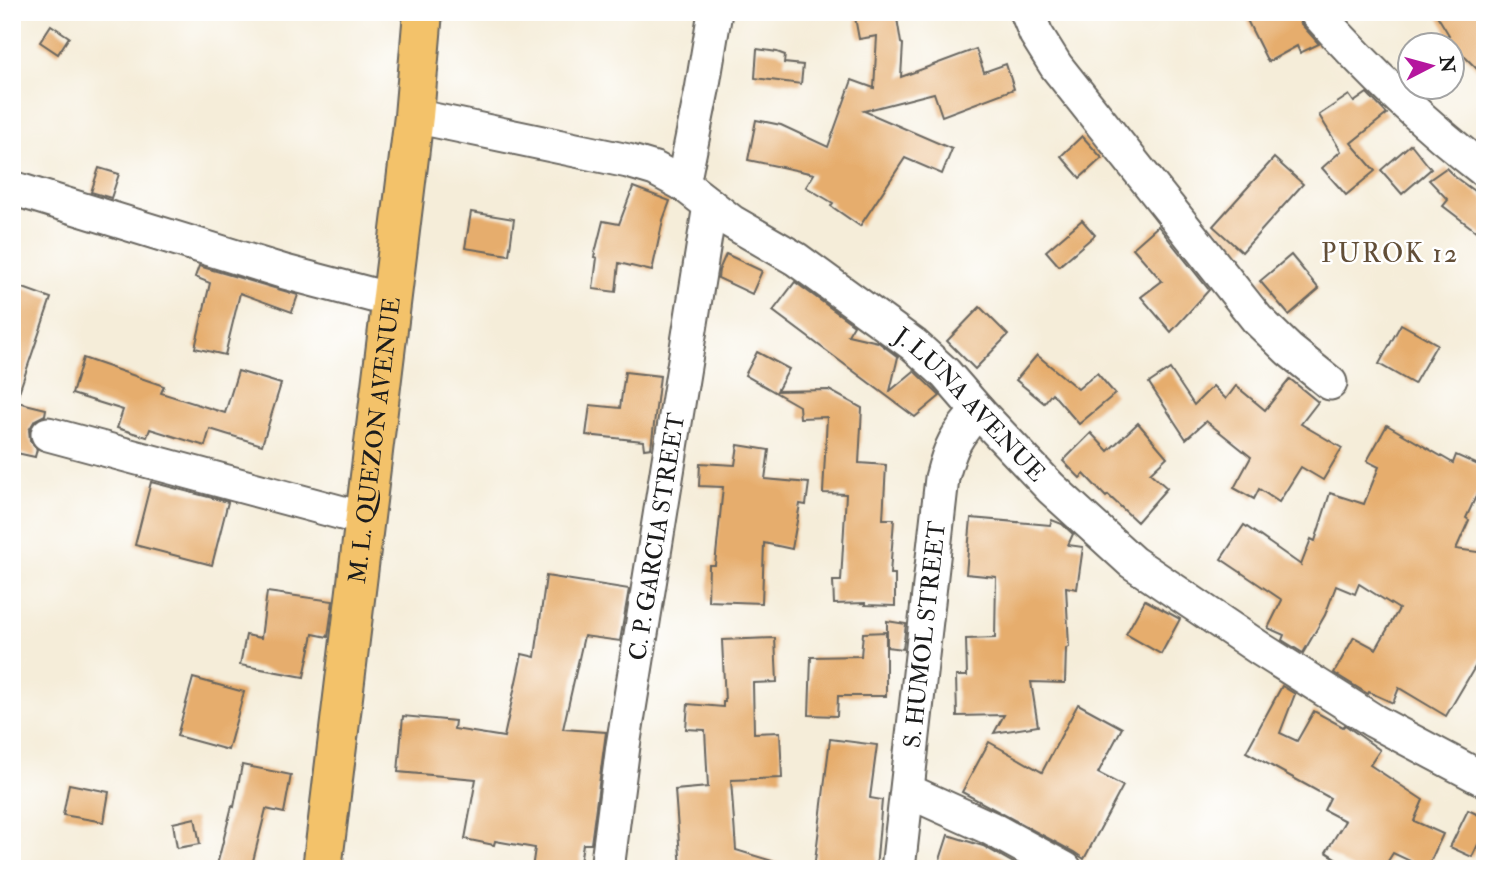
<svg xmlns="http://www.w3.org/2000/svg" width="1497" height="881" viewBox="0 0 1497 881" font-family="'IM FELL Double Pica',serif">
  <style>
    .building { fill: #e6ad6d }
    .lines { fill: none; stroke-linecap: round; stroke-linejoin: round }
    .minor-casing { stroke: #68655e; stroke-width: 37 }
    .major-casing { stroke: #68655e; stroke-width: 42 }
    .minor { stroke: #fff; stroke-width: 33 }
    .major { stroke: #f3c26a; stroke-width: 38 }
    .labels { text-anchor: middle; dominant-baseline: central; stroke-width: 5; stroke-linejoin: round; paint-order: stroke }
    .street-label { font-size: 24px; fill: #1c1c1c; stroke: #fff }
    .neighbourhood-label { font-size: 26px; letter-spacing: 2px; fill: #634f38; stroke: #fff }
  </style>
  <rect width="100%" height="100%" fill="#fff"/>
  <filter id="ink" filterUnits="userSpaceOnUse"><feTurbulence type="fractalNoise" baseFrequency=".0143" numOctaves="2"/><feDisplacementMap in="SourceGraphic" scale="14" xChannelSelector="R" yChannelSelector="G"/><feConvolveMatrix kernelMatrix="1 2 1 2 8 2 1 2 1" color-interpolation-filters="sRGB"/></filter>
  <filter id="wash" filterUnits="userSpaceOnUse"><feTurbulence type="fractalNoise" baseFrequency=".00686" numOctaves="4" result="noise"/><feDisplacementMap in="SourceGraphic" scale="28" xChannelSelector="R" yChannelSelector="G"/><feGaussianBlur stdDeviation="1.57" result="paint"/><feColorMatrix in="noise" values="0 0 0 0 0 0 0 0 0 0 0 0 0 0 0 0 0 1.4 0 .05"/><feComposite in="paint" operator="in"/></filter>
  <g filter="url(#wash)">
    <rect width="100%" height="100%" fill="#f5edd9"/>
    <g id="blocks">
      <!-- building -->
      <g class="building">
        <polygon points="854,12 896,12 901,43 903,44 901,77 976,49 984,72 1006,64 1014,89 942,116 934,93 864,111 952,149 942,174 905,158 860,226 831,206 833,203 806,187 814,174 748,160 756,120 781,125 828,147 852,80 874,88 877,36 859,39"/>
        <polygon points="1243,12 1297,12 1297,17 1301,24 1319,44 1300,53 1297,46 1268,62"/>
        <polygon points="1435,12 1485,12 1485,77 1445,37 1449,35"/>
        <polygon points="51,25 69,37 58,54 40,42"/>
        <polygon points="757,49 777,52 785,55 784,63 803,65 801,84 755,78"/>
        <polygon points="1367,93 1387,114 1351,143 1375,171 1346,195 1322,168 1341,151 1319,115 1349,95 1354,102"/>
        <polygon points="1082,136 1102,158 1080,178 1061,156"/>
        <polygon points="1411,144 1431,169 1402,194 1381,170"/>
        <polygon points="1274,158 1303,184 1242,252 1213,226"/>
        <polygon points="99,168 119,174 111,198 91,192"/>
        <polygon points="1446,168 1455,177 1485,199 1485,238 1443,206 1448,200 1429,180"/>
        <polygon points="633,187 670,201 663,220 652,271 619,263 616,292 593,289 597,258 594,257 603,221 619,224"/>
        <polygon points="471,212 514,219 509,255 465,248"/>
        <polygon points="1082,220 1095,235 1059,266 1046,251"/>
        <polygon points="1158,226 1209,290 1171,332 1141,297 1162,281 1133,248"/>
        <polygon points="726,254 762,271 752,294 718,278 719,270"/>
        <polygon points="1291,255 1319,289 1289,315 1260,281"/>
        <polygon points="199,266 298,295 292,312 240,293 225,355 195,348 210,283 195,277"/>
        <polygon points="795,282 854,325 848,335 878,342 898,357 890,391 914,371 940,396 915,417 773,311"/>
        <polygon points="12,284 51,298 16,401 13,401 46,409 45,415 35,420 29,430 30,440 37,449 35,457 12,452"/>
        <polygon points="980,307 1008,335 975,369 947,341"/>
        <polygon points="1401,324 1437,344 1414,384 1379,364"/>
        <polygon points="757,352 789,369 777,391 829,390 862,408 859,463 886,465 883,519 894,519 890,574 895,574 895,606 865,605 865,603 834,604 833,581 841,581 846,494 823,493 827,417 800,418 799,406 745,375"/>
        <polygon points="1037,355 1078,389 1097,373 1115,394 1079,424 1052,393 1044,403 1016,380"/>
        <polygon points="83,358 164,386 161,393 225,413 238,371 281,384 262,445 210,429 205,446 150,429 147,437 117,428 123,410 72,394"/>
        <polygon points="1170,369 1194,405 1213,386 1226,399 1236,386 1265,410 1290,379 1318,402 1301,424 1342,448 1323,480 1301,467 1279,502 1259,489 1254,499 1234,488 1251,457 1206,421 1186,439 1149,383"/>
        <polygon points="625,372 660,376 651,448 644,449 643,441 586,435 590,405 620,408"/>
        <polygon points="1138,423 1167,457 1150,473 1167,488 1137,522 1108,495 1106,497 1084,474 1080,478 1063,461 1091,433 1108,451"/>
        <polygon points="1387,425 1453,463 1456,455 1485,468 1485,477 1466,518 1469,520 1456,549 1485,553 1485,650 1446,716 1399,688 1393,703 1369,692 1368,694 1334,673 1354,637 1376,649 1399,609 1359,584 1355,594 1336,586 1325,615 1303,653 1282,640 1284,635 1268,628 1282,600 1221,559 1244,525 1301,565 1311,539 1315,541 1330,493 1364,504 1379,467 1367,461"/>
        <polygon points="738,445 769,450 765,479 809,483 806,505 800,504 792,549 764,543 762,603 708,601 709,565 715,565 723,487 699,486 700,463 735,465"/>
        <polygon points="151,482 228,502 212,565 135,545"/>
        <polygon points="971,518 1050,525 1052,520 1062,524 1073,534 1068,545 1083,547 1077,589 1066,587 1069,647 1066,648 1065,683 1031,682 1038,726 994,733 1004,715 957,716 956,676 967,676 966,639 995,638 996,577 966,574"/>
        <polygon points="546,576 629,589 620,641 584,636 563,729 606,732 591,844 583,844 579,869 532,869 535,848 495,841 494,845 465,839 476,779 398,772 403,716 455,721 454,729 504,737 522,654 535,657"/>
        <polygon points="267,592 333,601 328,637 313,634 304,677 240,665 246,635 261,638"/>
        <polygon points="1145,600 1180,619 1161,654 1126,634"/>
        <polygon points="887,621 906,624 903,649 887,647"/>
        <polygon points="886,632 886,696 838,696 837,716 809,715 811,657 861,656 863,633"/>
        <polygon points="775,638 777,682 753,683 754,733 780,732 782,778 731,780 736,850 782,864 781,869 681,869 675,790 708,787 705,730 686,729 688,704 723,707 723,702 725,702 722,640"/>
        <polygon points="193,678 244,692 228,750 177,736"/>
        <polygon points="1282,686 1295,694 1280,733 1297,741 1314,711 1343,727 1345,725 1380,750 1370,765 1423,800 1414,821 1443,834 1427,869 1393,853 1383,869 1353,869 1326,852 1345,821 1324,810 1330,798 1246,752"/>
        <polygon points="1078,704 1122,728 1098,773 1123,786 1084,859 1074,852 962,792 989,742 1042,772"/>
        <polygon points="830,739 877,745 870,798 882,800 876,869 814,869"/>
        <polygon points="242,765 291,775 284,813 266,809 251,869 216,869 232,806 234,807"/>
        <polygon points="69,784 109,792 104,822 63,815"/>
        <polygon points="1468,810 1485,818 1485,830 1472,857 1450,847"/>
        <polygon points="195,818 200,844 177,848 173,823"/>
        <polygon points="948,835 983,846 1024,869 937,869"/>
      </g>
    </g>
  </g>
  <g filter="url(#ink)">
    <use href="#blocks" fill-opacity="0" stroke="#68655e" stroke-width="2"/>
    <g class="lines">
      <!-- minor casing -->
      <g class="minor-casing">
        <g id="minor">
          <polyline points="1027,12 1036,34 1056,66 1257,319 1289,350 1330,383"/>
          <path d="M1316,12C1367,69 1424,124 1485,171"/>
          <path id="s1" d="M414,116L628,161L655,169L683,184L732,222L796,259L914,345L945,373L978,411L1051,488L1132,562L1262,650L1374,721L1485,780"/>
          <polyline points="683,184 702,90 715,12"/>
          <polyline points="12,188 285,272 391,300"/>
          <polyline points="48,434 365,519"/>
          <polyline points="908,791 990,828 1065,869"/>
          <path id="s2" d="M607,869L623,746L710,205"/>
          <path id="s3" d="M898,869L942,478C950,447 956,435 978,411"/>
        </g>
      </g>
      <!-- major casing -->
      <g class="major-casing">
        <g id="major">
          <path id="s4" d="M322,869L414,116L423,12"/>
        </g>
      </g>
      <!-- minor -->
      <use href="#minor" class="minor"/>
      <!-- major -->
      <use href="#major" class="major"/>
    </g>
  </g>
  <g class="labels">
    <!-- street labels -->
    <g class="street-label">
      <text stroke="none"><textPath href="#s1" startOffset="642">J. LUNA AVENUE</textPath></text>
      <text stroke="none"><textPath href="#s4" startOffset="432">M. L. QUEZON AVENUE</textPath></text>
      <text stroke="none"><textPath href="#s2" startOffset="336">C. P. GARCIA STREET</textPath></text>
      <text stroke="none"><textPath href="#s3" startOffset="236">S. HUMOL STREET</textPath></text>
    </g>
    <!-- neighbourhood labels -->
    <g class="neighbourhood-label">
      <text x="1390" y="254">PUROK 12</text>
    </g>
  </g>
  <!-- margin -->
  <rect width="1497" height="881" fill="none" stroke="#fff" stroke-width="42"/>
  <!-- north arrow -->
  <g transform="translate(1431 66) rotate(84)"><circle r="33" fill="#ffffff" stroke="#a4a4a4" stroke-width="2"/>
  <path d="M0-5L12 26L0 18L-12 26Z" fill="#b5179e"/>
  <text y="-10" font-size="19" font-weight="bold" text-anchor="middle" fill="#1c1c1c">N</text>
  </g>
</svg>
